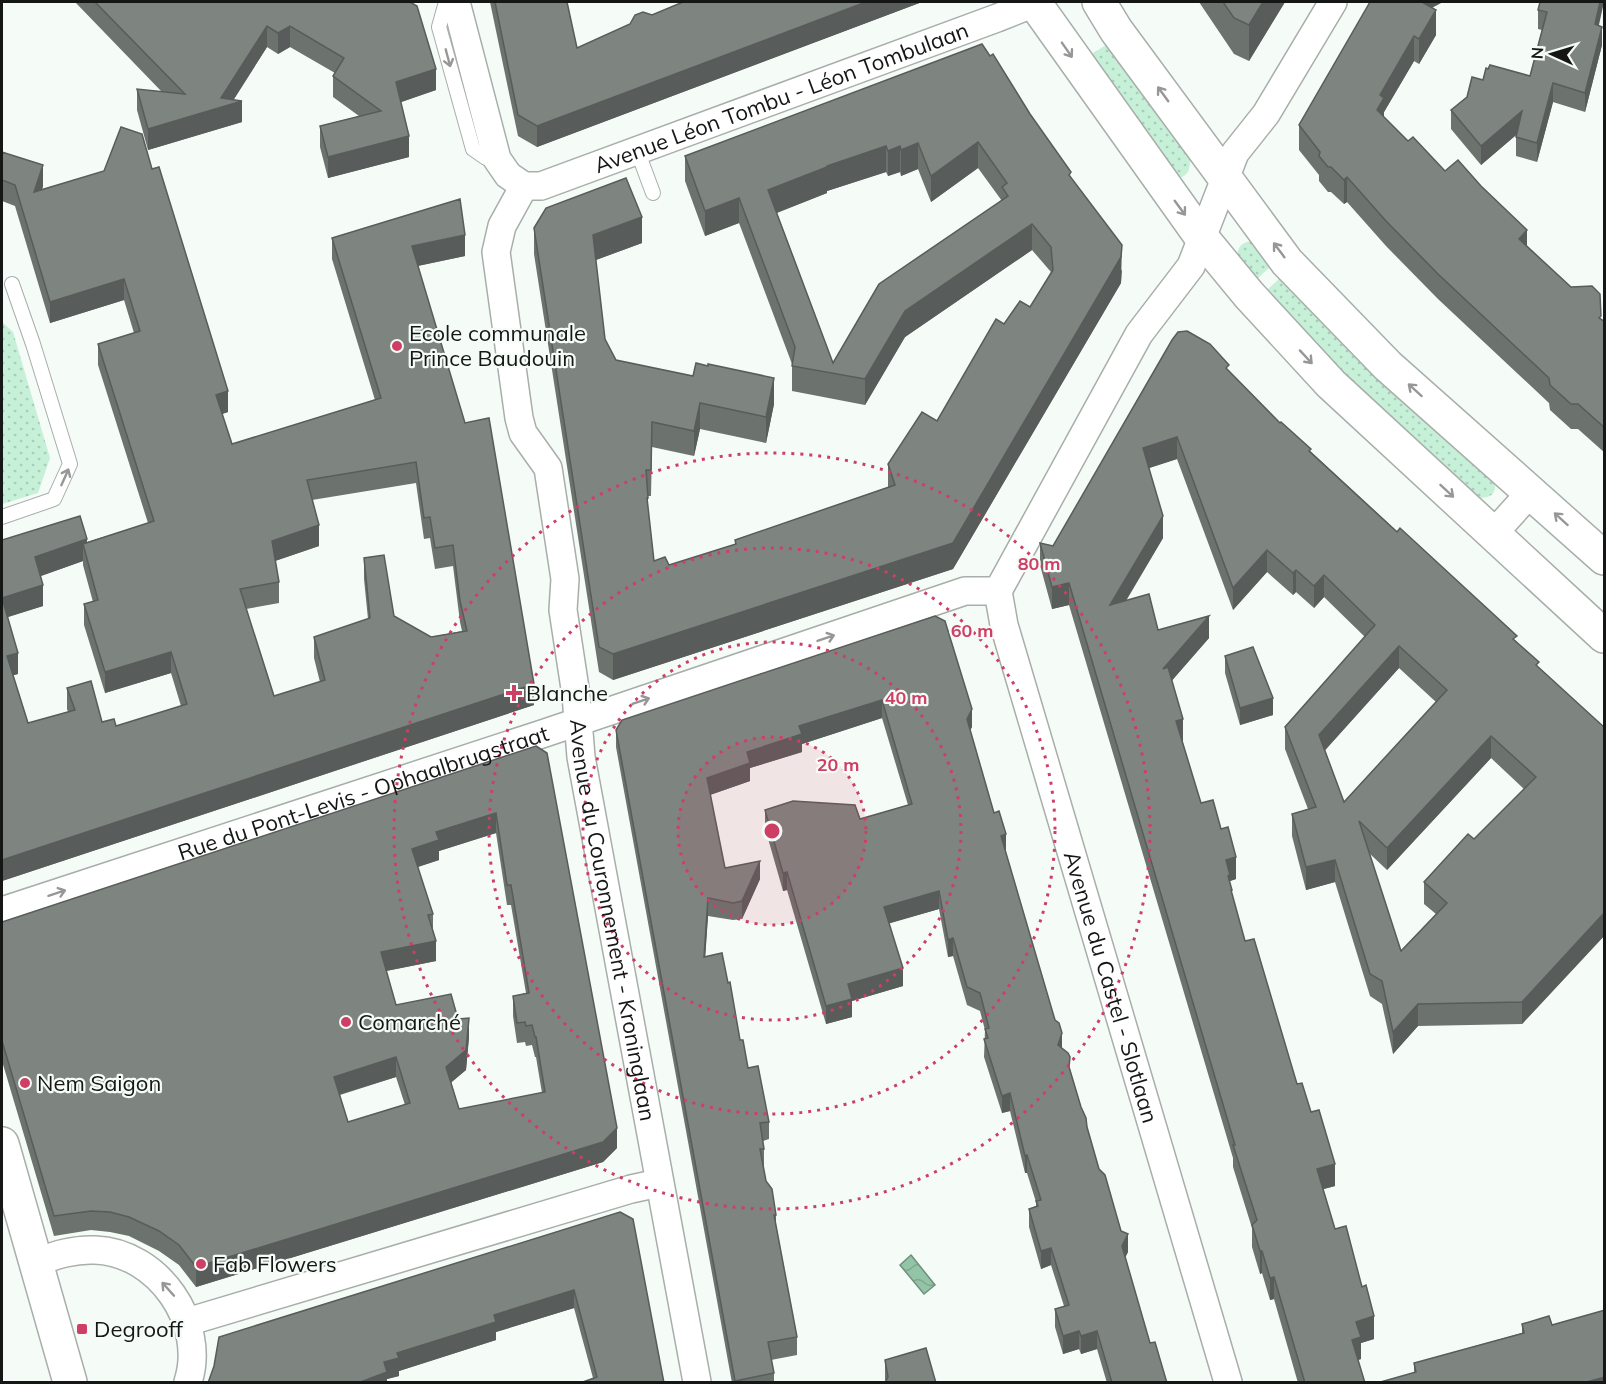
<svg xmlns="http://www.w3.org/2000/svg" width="1606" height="1384" viewBox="0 0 1606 1384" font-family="Mulish,sans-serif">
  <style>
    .grass { fill: url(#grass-dots) }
    .water { fill: url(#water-waves); stroke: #6e907c; stroke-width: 1.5 }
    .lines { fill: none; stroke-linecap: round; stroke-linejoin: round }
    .service-casing { stroke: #a8aeaa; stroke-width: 16 }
    .minor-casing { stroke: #a8aeaa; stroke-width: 30 }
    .tertiary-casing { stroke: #a8aeaa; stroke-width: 36 }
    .secondary-casing { stroke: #a8aeaa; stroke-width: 36 }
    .service { stroke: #fff; stroke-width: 14 }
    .minor { stroke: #fff; stroke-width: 27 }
    .tertiary { stroke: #fff; stroke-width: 33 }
    .secondary { stroke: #fff; stroke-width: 33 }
    .wall { fill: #6c726e; fill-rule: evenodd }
    .shaded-wall { fill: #585c5a }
    .building { fill: #7e8480; stroke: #585c5a; stroke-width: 1.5; fill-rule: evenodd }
    .oneway { stroke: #969796 }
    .ring { fill: none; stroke: #ce3f66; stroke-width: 3; stroke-dasharray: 3 6 }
    .poi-dot { fill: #ce3f66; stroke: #f5fbf7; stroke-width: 2 }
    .labels { text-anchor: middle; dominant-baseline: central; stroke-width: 4.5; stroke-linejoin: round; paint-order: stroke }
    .street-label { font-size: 22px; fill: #151716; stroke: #f5fbf7 }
    .poi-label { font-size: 22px; fill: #151716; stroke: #f5fbf7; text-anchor: start }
    .centre { fill: #ce3f66; stroke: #f5fbf7; stroke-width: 3 }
    .ring-label { font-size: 18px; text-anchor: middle; font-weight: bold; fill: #ce3f66; stroke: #f5fbf7; stroke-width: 4.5; stroke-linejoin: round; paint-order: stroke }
  </style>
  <defs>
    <pattern id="grass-dots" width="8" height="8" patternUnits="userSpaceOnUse" patternTransform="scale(1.5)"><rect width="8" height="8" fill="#c6f0d7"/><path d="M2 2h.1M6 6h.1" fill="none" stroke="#a9cdb8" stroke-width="1.8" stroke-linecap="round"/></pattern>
    <pattern id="water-waves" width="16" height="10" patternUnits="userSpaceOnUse" patternTransform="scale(1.5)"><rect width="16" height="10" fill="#94c4a7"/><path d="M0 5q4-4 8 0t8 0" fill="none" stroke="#7fa88f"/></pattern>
  </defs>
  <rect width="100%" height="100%" fill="#f5fbf7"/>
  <!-- grass -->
  <g class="grass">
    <path d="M1109,43L1190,159C1190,169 1189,175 1179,178L1087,57Z"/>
    <path d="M1252,241L1274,263L1256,280L1237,258C1237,248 1241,242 1252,241Z"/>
    <path d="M1284,274L1494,481C1499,495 1486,501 1474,496L1352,384L1265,292Z"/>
    <polygon points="2,322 13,332 50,458 38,493 2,504"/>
  </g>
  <!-- water -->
  <polygon class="water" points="911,1255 935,1285 924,1294 900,1265"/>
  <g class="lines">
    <!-- service casing -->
    <g class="service-casing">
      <g id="service">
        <polyline points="446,2 439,27 473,149 486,158 497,159"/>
        <polyline points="637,150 653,193"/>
        <polyline points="2,517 54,499 70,464 33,344 12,284"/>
      </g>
    </g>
    <!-- minor casing -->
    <g class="minor-casing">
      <g id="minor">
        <polyline points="456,2 497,159 508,175 524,186"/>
        <path id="s1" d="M524,186L502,226L496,252L519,418L523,433L548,468L565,579L563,610L576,695L581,757L697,1382"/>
        <path id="s2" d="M524,186H541L997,18L1037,2"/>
        <polyline points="1493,534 1531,492"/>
        <path id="s3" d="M998,591L1004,625L1228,1382"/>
        <polyline points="998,591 1139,334 1191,266 1235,153 1266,114 1333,2"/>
        <path id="s4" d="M2,911L542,734L965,591H998"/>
        <path d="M37,1262C56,1255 74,1249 95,1250C158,1252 207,1323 188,1382"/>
        <polyline points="187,1322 631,1189 659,1183"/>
      </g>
    </g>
    <!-- tertiary casing -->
    <g class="tertiary-casing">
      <polyline id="tertiary" points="2,1144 70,1382"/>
    </g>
    <!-- secondary casing -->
    <g class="secondary-casing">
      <g id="secondary">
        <polyline points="1034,2 1202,238 1249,295 1331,384 1604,636"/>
        <polyline points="1099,2 1116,30 1287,262 1388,366 1604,558"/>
      </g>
    </g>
    <!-- service -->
    <use href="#service" class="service"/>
    <!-- minor -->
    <use href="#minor" class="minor"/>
    <!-- tertiary -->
    <use href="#tertiary" class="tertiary"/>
    <!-- secondary -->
    <use href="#secondary" class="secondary"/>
  </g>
  <!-- wall -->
  <g class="wall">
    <polygon points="75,2 410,2 436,90 400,102 409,157 328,178 320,147 320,126 359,116 333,97 333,76 335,73 290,47 278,54 267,47 233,100 242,122 148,150 137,110 137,89 162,92"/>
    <polygon points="490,2 567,2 577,48 683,2 922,2 537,147 518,136"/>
    <polygon points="1199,2 1285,2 1249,61 1234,54"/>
    <polygon points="1432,7 1436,35 1419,64 1414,61 1384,112 1384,117 1408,141 1445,171 1527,247 1605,322 1605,453 1578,429 1571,429 1550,410 1549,403 1438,299 1386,246 1347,202 1344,204 1331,192 1328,192 1319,181 1319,175 1299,150 1299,125"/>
    <polygon points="1538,10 1599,26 1602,45 1585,112 1553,102 1537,162 1516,156 1516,135 1481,165 1451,129 1451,110 1467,97 1483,80 1530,76 1542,30 1538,29"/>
    <path d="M982,44L1071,178L1122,271L1121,283L953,569L613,680L599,672L534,254V228L642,243L596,260L605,339L616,360L774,404L766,443L700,429L694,456L652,447L651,496H648V513L654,561L669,565L735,544V540L888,487V464L937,421L1004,324L1030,307L1051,272L1032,250L905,337L865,405L792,391V364L739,223L705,236L685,181V156ZM978,168L1002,201L833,363L777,213L827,193V191L886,172L888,176L900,172L901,176L918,169L931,202Z"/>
    <path d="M2,152L43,186L42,190L152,169L228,412L222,414L232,444L375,400L332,259V238L465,256L418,266L534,705L2,881V540L87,542L148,523L98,365V344L134,333L124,300L50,323L15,206L2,201ZM416,483L424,539L430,538L435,569L453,566L460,622L462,631L431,637L394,616L364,558V579L368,619L314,637V658L320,682L274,696L246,609L279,603V582L275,561L319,546L312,500ZM83,561V565L93,602L84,604V625L105,693L171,673L181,706L116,726L102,722L67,688V709L68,712L28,723L13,675L18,674L7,617L43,606L41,576Z"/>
    <path d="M1229,372L1280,423L1517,642L1539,668L1605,728V935L1522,1024L1418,1026L1393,1054L1382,1004L1370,996L1335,882L1306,890L1292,836V814L1308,809L1285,749V727L1365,637L1324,597L1314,608L1296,592L1293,595L1267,572L1233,610L1177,459L1149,468L1163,538L1126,601L1158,630L1209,638L1172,680L1182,741L1201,803L1221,829L1236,879L1230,881L1232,896L1245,941L1297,1084L1311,1112L1335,1186L1323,1189L1335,1229L1374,1339L1361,1343V1359L1358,1360L1365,1383H1298L1274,1299L1270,1300L1262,1273L1260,1274L1252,1247V1228L1233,1167V1158L1069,605L1052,609L1040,565V543L1053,546ZM1399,668L1436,702L1344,802L1325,750ZM1491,758L1524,789L1474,839L1424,882V904L1436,914L1401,951L1369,853L1387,870Z"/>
    <polygon points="935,616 972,727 970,730 1062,1048 1070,1069 1099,1169 1128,1252 1125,1257 1150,1343 1167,1383 1107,1383 1097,1349 1081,1354 1079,1349 1063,1354 1055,1327 1055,1309 1064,1306 1051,1265 1041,1269 1029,1227 1029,1209 1036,1206 1036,1202 1027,1173 1025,1173 1010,1111 1002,1113 984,1057 985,1030 980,1011 967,1005 953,956 948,957 939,909 889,923 903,986 852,1001 852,1017 826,1024 787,890 783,891 765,828 765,810 860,819 908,805 882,718 802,744 802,752 750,768 750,781 710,795 725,868 760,879 742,919 733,920 708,916 705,957 740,1040 748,1068 769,1122 769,1139 763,1141 764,1149 764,1167 763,1167 766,1181 776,1215 776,1225 797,1337 797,1355 771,1360 774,1373 774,1383 732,1383 616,747 616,730"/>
    <polygon points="1225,656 1273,715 1240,725 1225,673"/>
    <path d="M536,746L617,1148L603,1162L196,1287L179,1265L159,1251L129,1236L110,1232L91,1230L54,1236L2,1061V922ZM496,833L507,905H511L526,993L513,996V1016L517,1043L525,1042L526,1046L532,1045L535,1057H536L542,1093L459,1109L451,1082L466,1070L469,1037L458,1019L396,1005L386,971L436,961L433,930V914L417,867L439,860V851ZM396,1077L405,1105L348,1122L340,1095Z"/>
    <polygon points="620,1212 664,1383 593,1378 574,1308 496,1332 496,1340 399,1371 399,1376 387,1379 387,1383 208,1383"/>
    <polygon points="1522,1324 1552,1325 1414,1372 1414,1363 1522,1333"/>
    <polygon points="926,1348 885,1381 885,1360"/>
  </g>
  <!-- shaded-wall -->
  <g class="shaded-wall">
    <polygon points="866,2 922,2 537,147 537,126"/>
    <polygon points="1263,2 1285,2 1249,61 1249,25"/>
    <polygon points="1411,2 1443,2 1411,19"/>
    <polygon points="1600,2 1604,2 1595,43 1595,24"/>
    <polygon points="1436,10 1436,35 1419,64 1419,39"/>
    <polygon points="267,26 267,47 231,104 242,101 242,122 148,150 148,129 221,98"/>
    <polygon points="290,26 290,47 278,54 278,33"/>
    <polygon points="1602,27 1602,45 1585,112 1585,93"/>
    <polygon points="1414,36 1414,61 1384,112 1384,123 1377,110 1380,95"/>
    <polygon points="436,69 436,90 396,104 396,82"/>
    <polygon points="1553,83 1553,102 1537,162 1537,143"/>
    <polygon points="1522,111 1522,130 1481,165 1481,146"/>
    <polygon points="409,136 409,157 328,178 328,157"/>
    <polygon points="978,142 978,168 931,202 931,176"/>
    <polygon points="918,143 918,169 901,176 901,150"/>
    <polygon points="886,146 886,172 827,191 827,193 768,216 768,190 827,166"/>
    <polygon points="900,146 900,172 888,176 888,151"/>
    <polygon points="43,165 43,186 34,213 34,192"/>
    <polygon points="1347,177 1347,202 1344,204 1344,180"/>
    <polygon points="739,198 739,223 705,236 705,211"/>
    <polygon points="642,217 642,243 593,261 593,235"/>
    <polygon points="1032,224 1032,250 905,337 865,405 865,379 905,311"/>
    <polygon points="1527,230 1527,255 1519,239"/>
    <polygon points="465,235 465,256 412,267 412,246"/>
    <polygon points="1122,245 1121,283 953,569 613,680 613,654 953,543"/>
    <polygon points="124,279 124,300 50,323 50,302"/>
    <polygon points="774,378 774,404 766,443 766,417"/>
    <polygon points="228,391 228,412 216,416 216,395"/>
    <polygon points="700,403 700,429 694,456 694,431"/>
    <polygon points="1177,437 1177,459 1143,470 1143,448"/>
    <polygon points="1163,516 1163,538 1110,627 1110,605"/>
    <polygon points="319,525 319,546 272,562 272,541"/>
    <polygon points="87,539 87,559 83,544 83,561 35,578 35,557"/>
    <polygon points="1267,550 1267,572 1233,610 1233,588"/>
    <polygon points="1296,570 1296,592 1293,595 1293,573"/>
    <polygon points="1324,575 1324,597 1314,608 1314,586"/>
    <polygon points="1069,583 1069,605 1052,609 1052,587"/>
    <polygon points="43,585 43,606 2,619 2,598"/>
    <polygon points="1209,616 1209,638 1163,691 1163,669"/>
    <polygon points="1399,646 1399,668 1319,757 1319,735"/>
    <polygon points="171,652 171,673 105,693 105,672"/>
    <polygon points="18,653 18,674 7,677 7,656"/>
    <polygon points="534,684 534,705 2,881 2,860"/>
    <polygon points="1273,698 1273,715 1240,725 1240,708"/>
    <polygon points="882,700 882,718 802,744 802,752 750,768 750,781 707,796 707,778 747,752 799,726"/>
    <polygon points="972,709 972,727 967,736 967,719"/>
    <polygon points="1183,719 1183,741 1176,743 1176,721"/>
    <polygon points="1491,736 1491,758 1387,870 1387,848"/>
    <polygon points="496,813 496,833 439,851 439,860 412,869 412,849 436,832"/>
    <polygon points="1006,834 1006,852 1001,836"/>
    <polygon points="1236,857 1236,879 1230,881 1228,898 1226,860"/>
    <polygon points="1335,860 1335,882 1306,890 1306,867"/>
    <polygon points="760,861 760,879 742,919 742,901"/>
    <polygon points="787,872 787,890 783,891 783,873"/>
    <polygon points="939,891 939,909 884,925 884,907"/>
    <polygon points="708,898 708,916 704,975 704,957"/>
    <polygon points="1605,912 1605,935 1522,1024 1522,1002"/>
    <polygon points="953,938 953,956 948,957 948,940"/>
    <polygon points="436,941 436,961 381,972 381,952"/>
    <polygon points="903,968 903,986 852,1001 852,1017 826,1024 826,1006 848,984"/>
    <polygon points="1418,1004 1418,1026 1393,1054 1393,1032"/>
    <polygon points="469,1018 469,1037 466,1070 446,1087 446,1067"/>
    <polygon points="1062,1033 1062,1051 1058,1045"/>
    <polygon points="396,1057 396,1077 334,1096 334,1077"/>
    <polygon points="1010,1093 1010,1111 1002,1113 1002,1096"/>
    <polygon points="617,1128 617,1148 603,1162 196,1287 196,1267"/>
    <polygon points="1027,1155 1027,1173 1025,1173 1025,1156"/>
    <polygon points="1335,1164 1335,1186 1317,1191 1317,1169"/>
    <polygon points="1128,1234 1128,1252 1122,1264 1122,1246"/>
    <polygon points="1051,1248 1051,1265 1041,1269 1041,1251"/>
    <polygon points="1260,1251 1262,1251 1262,1273 1260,1274"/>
    <polygon points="1274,1277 1274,1299 1270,1300 1270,1278"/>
    <polygon points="574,1290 574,1308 496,1332 496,1340 399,1371 399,1376 387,1379 387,1383 358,1383 384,1362 397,1353 494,1315"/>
    <polygon points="1374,1316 1374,1339 1361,1343 1361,1359 1352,1362 1352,1340 1356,1322"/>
    <polygon points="1079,1331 1079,1349 1063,1354 1063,1336"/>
    <polygon points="1097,1331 1097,1349 1081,1354 1081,1336"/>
    <polygon points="1605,1377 1605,1383 1583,1383"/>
  </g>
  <!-- building -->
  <g class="building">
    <polygon points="95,2 410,2 417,6 436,69 396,82 409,136 328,157 320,126 381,111 333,76 344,58 290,26 278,33 267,26 221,98 242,101 148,129 137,89 185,94"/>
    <polygon points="495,2 567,2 577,48 630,24 635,15 643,12 652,15 683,2 866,2 537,126 518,115"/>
    <polygon points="1223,2 1263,2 1249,25 1234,18"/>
    <polygon points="1370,2 1422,2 1436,10 1419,39 1414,36 1380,95 1384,98 1377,110 1408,141 1413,137 1445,171 1458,160 1481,186 1527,230 1519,239 1571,287 1592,286 1600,294 1601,316 1599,318 1605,322 1605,428 1578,404 1571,404 1550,385 1549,378 1438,274 1386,221 1347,177 1344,180 1331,167 1328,167 1319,156 1320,152 1299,125"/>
    <polygon points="1540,2 1600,2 1595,24 1602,27 1585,93 1553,83 1537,143 1516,137 1522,111 1481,146 1451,110 1467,97 1472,77 1483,80 1486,68 1488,69 1490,65 1530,76 1547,12 1538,10"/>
    <path d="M982,44L990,56L993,54L1030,114L1071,172L1069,175L1122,245L1121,257L953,543L613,654L599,647L534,228L546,208L626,178L642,217L593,235L605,339L616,360L693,376L696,363L708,366V364L774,378L766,417L700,403L694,431L652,422L651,470H646L648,498H647L654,561L665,557L669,565L736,544L735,540L895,485L888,464L922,412L937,421L996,319L1004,324L1020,301L1030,307L1053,270L1051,247L1032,224L905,311L865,379L792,366L795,347L739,198L705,211L685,156ZM978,142L1007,183L1002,187L1008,196L879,284L833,363L768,190L827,167V166L886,146L888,151L900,146L901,150L918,143L931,176Z"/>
    <path d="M121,127L142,134L152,169L159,167L228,391L216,395L232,444L381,398L332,238L460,199L465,235L412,246L465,423L489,418L534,684L2,860V540L80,516L87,539L35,557L43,585L2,598L18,653L7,656L28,723L75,710L67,688L91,681L102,722L114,719L116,726L187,704L171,652L105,672L84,604L98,600L83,544L154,521L98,344L140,331L124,279L50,302L15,185L2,180V152L43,165L34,192L104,171ZM416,462L424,518L430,517L435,548L453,545L460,601L467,631L431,637L394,616L384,555L364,558L370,618L314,637L325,680L274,696L240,589L279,582L272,541L319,525L307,480Z"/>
    <path d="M1187,331L1210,344L1229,365L1226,368L1280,423L1281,422L1311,449L1309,451L1397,532L1400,528L1517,636L1513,639L1539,662L1536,665L1605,728V912L1522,1002L1418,1004L1393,1032L1382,981L1370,974L1335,860L1306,867L1292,814L1316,807L1285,727L1375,625L1324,575L1314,586L1296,570L1293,573L1267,550L1233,588L1177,437L1143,448L1163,516L1110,605L1149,594L1158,630L1209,616L1163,669L1168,667L1183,719L1176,721L1201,803L1213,800L1221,829L1228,827L1236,857L1226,860L1230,875L1228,876L1232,890H1231L1245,941L1254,939L1297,1084L1302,1083L1311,1112L1319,1110L1335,1164L1317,1169L1335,1229L1346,1226L1362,1287L1366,1285L1374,1316L1356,1322L1361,1337L1352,1340L1365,1383H1305L1274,1277L1270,1278L1262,1251H1260L1252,1225L1257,1220L1233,1145H1235L1069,583L1052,587L1040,543L1053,546L1172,340L1178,332ZM1399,646L1447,690L1344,802L1319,735ZM1491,736L1536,777L1474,839L1468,834L1424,882L1447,903L1401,951L1359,821L1387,848Z"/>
    <polygon points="935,616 945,621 972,709 967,719 994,813 999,811 1006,834 1001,836 1055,1020 1059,1023 1062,1033 1058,1045 1068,1053 1070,1057 1069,1067 1081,1107 1086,1118 1087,1127 1099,1169 1105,1175 1121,1231 1128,1234 1122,1246 1150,1343 1155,1342 1167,1383 1112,1383 1097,1331 1081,1336 1079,1331 1063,1336 1055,1309 1069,1305 1051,1248 1041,1251 1029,1209 1038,1206 1036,1201 1041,1200 1027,1155 1025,1156 1010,1093 1002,1096 984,1039 988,1038 985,1029 989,1028 980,993 967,987 953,938 948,940 939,891 884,907 903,968 848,984 852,999 826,1006 787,872 783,873 765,810 793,801 855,805 860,819 912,804 882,700 799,726 802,734 747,752 750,763 707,778 725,868 760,861 742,901 733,903 708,898 704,957 722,953 728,983 730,982 740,1040 743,1040 748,1068 758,1066 769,1122 760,1123 764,1149 760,1149 766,1181 772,1189 776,1215 774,1215 797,1337 768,1342 774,1373 735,1381 616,730 622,720"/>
    <polygon points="1253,647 1273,698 1240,708 1225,656"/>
    <path d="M536,746L547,753L617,1128L603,1142L196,1267L179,1245L159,1231L129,1217L110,1212L91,1211L54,1216L2,1041V922ZM496,813L507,885H511L529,993L513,996L517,1023L525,1022L526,1026L532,1025L535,1037H536L545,1092L459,1109L446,1067L466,1050L469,1018L458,1019L451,994L396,1005L381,952L436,941L428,915L433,914L412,849L439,840L436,832ZM396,1057L410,1103L348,1122L334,1077Z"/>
    <polygon points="620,1212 633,1219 664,1383 580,1383 597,1377 574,1290 494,1315 496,1322 397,1353 399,1358 384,1362 387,1372 358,1383 208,1383 214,1366 219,1337"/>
    <polygon points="1605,1310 1605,1377 1583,1383 1377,1383 1416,1372 1414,1363 1524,1333 1522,1324 1549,1316 1552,1325"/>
    <polygon points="926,1348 936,1383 885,1383 888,1377 885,1360"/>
  </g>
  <!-- one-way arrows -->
  <defs><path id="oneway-shaft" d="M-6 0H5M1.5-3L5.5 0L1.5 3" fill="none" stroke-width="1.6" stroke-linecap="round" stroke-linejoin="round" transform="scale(1.5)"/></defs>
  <g class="oneway">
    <use href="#oneway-shaft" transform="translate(1067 50) rotate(55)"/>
    <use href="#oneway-shaft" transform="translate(448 58) rotate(75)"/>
    <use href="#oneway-shaft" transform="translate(1163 94) rotate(-126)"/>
    <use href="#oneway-shaft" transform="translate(1180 208) rotate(54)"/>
    <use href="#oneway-shaft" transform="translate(1279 250) rotate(-127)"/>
    <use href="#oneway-shaft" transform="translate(1306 357) rotate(47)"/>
    <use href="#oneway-shaft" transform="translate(1415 390) rotate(-138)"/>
    <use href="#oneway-shaft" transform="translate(65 477) rotate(-66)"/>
    <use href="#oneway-shaft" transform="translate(1447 491) rotate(43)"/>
    <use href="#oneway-shaft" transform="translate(1561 519) rotate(-138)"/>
    <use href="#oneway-shaft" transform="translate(826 638) rotate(-19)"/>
    <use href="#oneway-shaft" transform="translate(641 701) rotate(-19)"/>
    <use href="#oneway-shaft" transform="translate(57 893) rotate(-18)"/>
    <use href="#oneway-shaft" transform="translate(168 1289) rotate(-132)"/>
  </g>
  <!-- distance rings -->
  <circle cx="772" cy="831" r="94" fill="#ce3f66" fill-opacity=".12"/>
  <g class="ring">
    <circle cx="772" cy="831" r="94"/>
    <circle cx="772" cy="831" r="189"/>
    <circle cx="772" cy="831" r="283"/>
    <circle cx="772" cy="831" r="378"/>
  </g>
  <!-- markers -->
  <g class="poi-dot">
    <circle cx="397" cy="346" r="6"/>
    <path d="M511 684h6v6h6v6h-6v6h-6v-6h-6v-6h6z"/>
    <circle cx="346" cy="1022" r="6"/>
    <circle cx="25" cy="1083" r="6"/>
    <circle cx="201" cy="1264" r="6"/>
    <rect x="76" y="1323" width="12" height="12" rx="3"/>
  </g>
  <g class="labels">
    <!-- street labels -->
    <g class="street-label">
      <text stroke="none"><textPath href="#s2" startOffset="273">Avenue Léon Tombu - Léon Tombulaan</textPath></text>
      <text stroke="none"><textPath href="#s4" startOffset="380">Rue du Pont-Levis - Ophaalbrugstraat</textPath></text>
      <text stroke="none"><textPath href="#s1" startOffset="756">Avenue du Couronnement - Kroninglaan</textPath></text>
      <text stroke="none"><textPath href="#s3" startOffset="412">Avenue du Castel - Slotlaan</textPath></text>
    </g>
    <!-- poi labels -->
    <g class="poi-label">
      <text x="409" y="333">Ecole communale<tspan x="409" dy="25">Prince Baudouin</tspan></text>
      <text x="526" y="693">Blanche</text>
      <text x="358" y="1022">Comarché</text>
      <text x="37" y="1083">Nem Saigon</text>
      <text x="213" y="1264">Fab Flowers</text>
      <text x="94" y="1329">Degrooff</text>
    </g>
  </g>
  <circle cx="772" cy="831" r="9" class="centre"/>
  <g class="ring-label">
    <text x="1039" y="570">80 m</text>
    <text x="972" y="637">60 m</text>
    <text x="906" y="704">40 m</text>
    <text x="838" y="771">20 m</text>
  </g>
  <!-- border -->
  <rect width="1606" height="1384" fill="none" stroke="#151716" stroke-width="6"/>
  <!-- north arrow -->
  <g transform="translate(1552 54) rotate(274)" stroke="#f5fbf7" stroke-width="4.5" paint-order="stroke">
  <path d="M0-4.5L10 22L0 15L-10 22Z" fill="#151716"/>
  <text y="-9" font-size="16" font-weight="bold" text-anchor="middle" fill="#151716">N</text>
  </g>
</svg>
